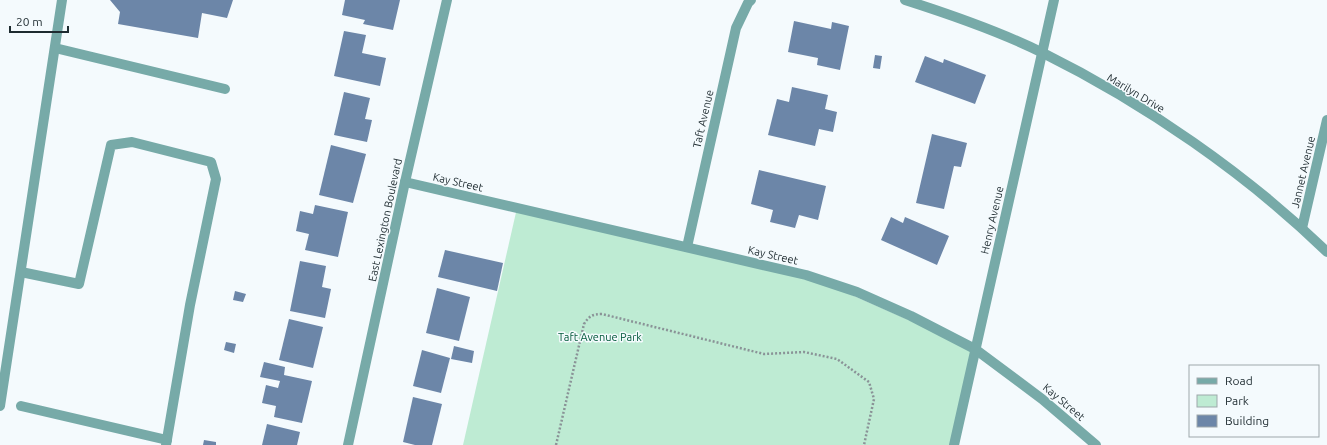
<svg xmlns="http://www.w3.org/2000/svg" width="1327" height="445" viewBox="0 0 1327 445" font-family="Ubuntu,sans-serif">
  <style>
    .green { fill: #beebd3 }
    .building { fill: #6c86a8 }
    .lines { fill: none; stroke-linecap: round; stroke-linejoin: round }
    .path { stroke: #8a9397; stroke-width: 2.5; stroke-dasharray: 2 2; stroke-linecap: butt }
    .minor { stroke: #77aaa8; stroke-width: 10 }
    .labels { text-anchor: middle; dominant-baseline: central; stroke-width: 3; stroke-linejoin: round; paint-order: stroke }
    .street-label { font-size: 11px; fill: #1e2b30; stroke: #f4fafd }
    .park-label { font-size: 11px; fill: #03593b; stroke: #f4fafd }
  </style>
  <rect width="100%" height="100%" fill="#f4fafd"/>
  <!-- green -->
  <polygon class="green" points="517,208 806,275 975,349 954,445 463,445"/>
  <!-- building -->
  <g class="building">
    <polygon points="110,0 233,0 227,18 202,13 198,38 118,24 120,12"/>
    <polygon points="345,0 400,0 393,30 363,24 365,20 342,15"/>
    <polygon points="794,21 831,29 832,22 849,26 840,70 817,65 818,58 788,52"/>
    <polygon points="344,31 366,35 362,53 386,58 380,86 334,76"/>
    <polygon points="875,55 882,56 880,69 873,68"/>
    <polygon points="925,56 943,63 944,59 986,75 975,104 915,82"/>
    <polygon points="792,87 828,95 825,109 837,112 833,132 819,129 815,146 768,135 777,99 789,102"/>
    <polygon points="344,92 370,98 365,119 372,120 367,142 334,135"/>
    <polygon points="932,134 967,143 961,167 954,166 944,209 916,203"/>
    <polygon points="331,145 366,154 353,203 319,195"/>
    <polygon points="759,170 826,186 818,220 799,215 795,228 770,222 773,210 751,204"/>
    <polygon points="315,205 348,212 338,257 305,250 309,234 296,231 300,211 313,214"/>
    <polygon points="891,217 903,223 905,217 949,236 937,265 881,240"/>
    <polygon points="445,250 503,263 497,291 438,277"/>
    <polygon points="300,261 326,266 322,287 331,289 325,318 290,311"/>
    <polygon points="437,288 470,297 459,341 426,333"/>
    <polygon points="235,291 246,294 243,302 233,300"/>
    <polygon points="289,319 323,327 313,368 279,360"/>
    <polygon points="226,342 236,344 234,353 224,350"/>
    <polygon points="454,346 474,351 472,363 451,359"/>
    <polygon points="422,350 450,358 441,393 413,386"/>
    <polygon points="264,362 285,367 284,375 312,381 302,423 274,417 276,406 262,403 266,385 278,388 280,381 260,377"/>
    <polygon points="413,397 442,404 432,445 415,445 403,442"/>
    <polygon points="267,424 300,432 297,445 262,445"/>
    <polygon points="204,440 216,442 216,445 203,445"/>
  </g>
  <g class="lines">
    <!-- path -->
    <path class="path" d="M556,445L584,324C589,316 593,314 602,314L764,354L804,352L837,359L869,382L874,399L864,445"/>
    <!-- minor -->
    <g class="minor">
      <path d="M905,0C952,15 999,31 1043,53C1144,103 1247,174 1327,252"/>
      <polyline points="55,48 225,89"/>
      <polyline points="405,182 806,275 857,292 911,316 975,349 1042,399 1096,445"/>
      <polyline points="1302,228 1327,120"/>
      <polyline points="687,247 736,28 748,3 751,0"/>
      <polyline points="21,272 79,284 111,145 132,142 211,162 216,179 190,305 166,445"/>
      <polyline points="0,406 62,0"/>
      <polyline points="21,406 167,440"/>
      <polyline points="348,445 405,182 447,0"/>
      <polyline points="954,445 1054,0"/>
    </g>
  </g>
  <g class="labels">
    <!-- street labels -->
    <g class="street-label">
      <text transform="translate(1136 93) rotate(31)">Marilyn Drive</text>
      <text transform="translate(703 119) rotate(-77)">Taft Avenue</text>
      <text transform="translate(1303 172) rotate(-77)">Jannet Avenue</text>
      <text transform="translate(458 182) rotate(13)">Kay Street</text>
      <text transform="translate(385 220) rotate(-78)">East Lexington Boulevard</text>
      <text transform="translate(992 220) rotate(-77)">Henry Avenue</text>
      <text transform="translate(773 255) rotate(13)">Kay Street</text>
      <text transform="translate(1064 402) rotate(40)">Kay Street</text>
    </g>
    <!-- park labels -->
    <g class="park-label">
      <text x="600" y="337">Taft Avenue Park</text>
    </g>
  </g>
  <!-- legend -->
  <rect x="1189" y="365" width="130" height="72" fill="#f4fafd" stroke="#9ea7ab"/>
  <rect x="1197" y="378" width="20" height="6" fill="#77aaa8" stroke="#9ea7ab"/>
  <text x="1225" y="385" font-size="12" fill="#1e2b30">Road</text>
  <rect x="1197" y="395" width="20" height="12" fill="#beebd3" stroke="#9ea7ab"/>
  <text x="1225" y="405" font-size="12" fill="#1e2b30">Park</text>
  <rect x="1197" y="415" width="20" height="12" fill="#6c86a8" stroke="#9ea7ab"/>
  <text x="1225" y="425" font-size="12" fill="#1e2b30">Building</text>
  <!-- scale -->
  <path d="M10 26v6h58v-6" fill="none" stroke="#1e2b30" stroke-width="2"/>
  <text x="16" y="26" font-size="12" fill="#1e2b30" stroke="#f4fafd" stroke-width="3" paint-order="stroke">20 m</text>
</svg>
